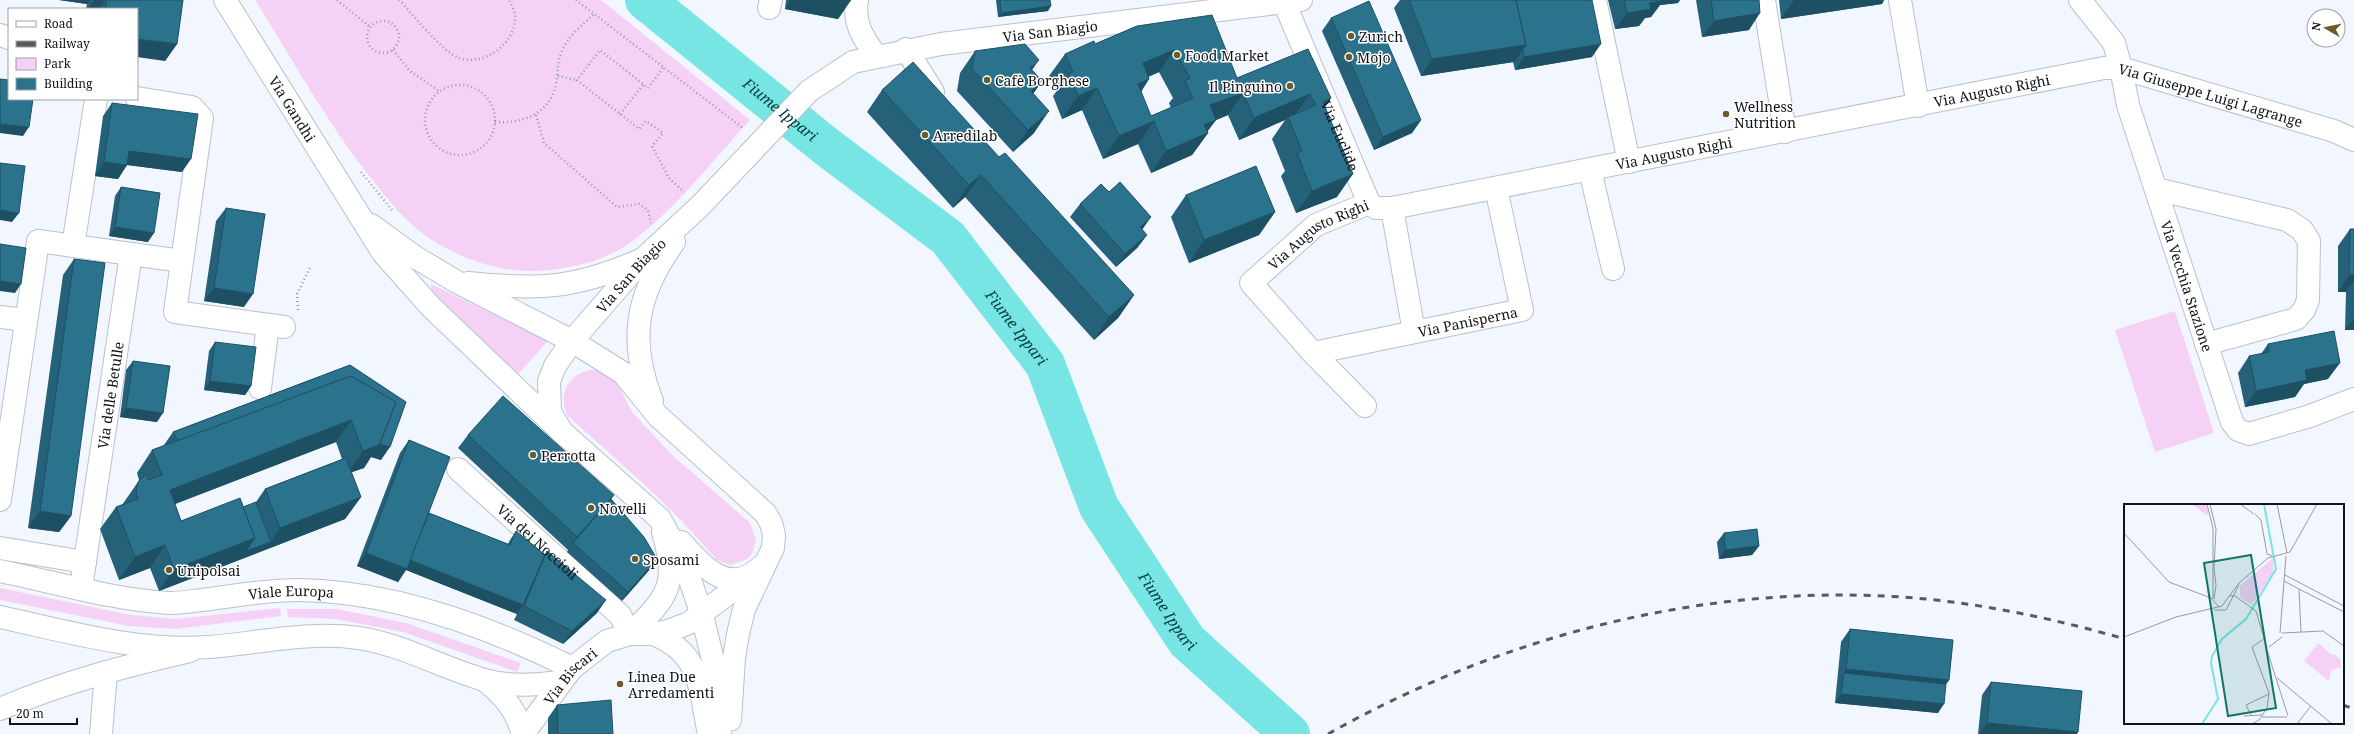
<svg xmlns="http://www.w3.org/2000/svg" width="2354" height="734" viewBox="0 0 2354 734" font-family="'Noto Serif',serif">
  <style>
    .green { fill: #f5d1f5 }
    .lines { fill: none; stroke-linecap: round; stroke-linejoin: round }
    .river { stroke: #76e5e3; stroke-width: 40 }
    .minor-casing { stroke: #b9c1cc; stroke-width: 24 }
    .tertiary-casing { stroke: #b9c1cc; stroke-width: 24 }
    .secondary-casing { stroke: #b9c1cc; stroke-width: 24 }
    .path { stroke: #989ba2; stroke-width: 2.5; stroke-dasharray: 1 3; stroke-linecap: butt }
    .minor { stroke: #fff; stroke-width: 22 }
    .tertiary { stroke: #fff; stroke-width: 22 }
    .secondary { stroke: #fff; stroke-width: 22 }
    .rail { stroke: #585a5f; stroke-width: 3; stroke-dasharray: 7 7; stroke-linecap: butt }
    .wall { fill: #256279; fill-rule: evenodd }
    .shaded-wall { fill: #1e5063 }
    .building { fill: #2b728d; stroke: #1e5063; fill-rule: evenodd }
    .poi-dot { fill: #695c29; stroke: #fff; stroke-width: 1.5 }
    .labels { text-anchor: middle; dominant-baseline: central; stroke-width: 3; stroke-linejoin: round; paint-order: stroke }
    .street-label { font-size: 14px; fill: #111317; stroke: #fff }
    .poi-label { font-size: 14px; fill: #111317; stroke: #fff; text-anchor: start }
    .water-label { font-size: 15px; font-style: italic; fill: #063d3c; stroke: #fff }
    .inset-river { fill: none; stroke: #76e5e3; stroke-width: 2 }
    .inset-road { fill: none; stroke: #989ba2; stroke-width: 1 }
    .view { fill: #0f766e; fill-opacity: 0.15; stroke: #0f766e; stroke-width: 2 }
    .inset-edge { fill: none; stroke: #111317; stroke-width: 2 }
  </style>
  <rect width="100%" height="100%" fill="#f2f6fe"/>
  <!-- green -->
  <g class="green">
    <path d="M255,0H601L750,120C714,159 673,212 631,242C607,260 579,266 551,270C504,276 453,258 417,229C399,214 385,196 371,178C327,123 293,60 255,0Z"/>
    <polygon points="431,284 548,341 518,374 432,291"/>
    <polygon points="2175,311 2214,433 2155,452 2115,330"/>
    <path d="M589,370H599L615,379L632,412L672,455L750,523L756,540L752,554L747,559L731,565L717,560L680,519L646,486L567,415C558,395 567,376 589,370Z"/>
    <polygon points="0,588 131,615 175,619 280,608 281,616 175,629 129,626 0,600"/>
    <polygon points="287,609 337,609 406,623 521,663 517,672 403,632 336,619 288,617"/>
  </g>
  <g class="lines">
    <!-- river -->
    <path class="river" id="s1" d="M645,0L827,147L948,238L1045,364L1099,507L1187,641L1290,734"/>
    <!-- minor casing -->
    <g class="minor-casing">
      <g id="minor">
        <path d="M857,0C853,23 863,38 876,56"/>
        <polyline points="1595,0 1629,162"/>
        <polyline points="1764,0 1785,132"/>
        <polyline points="1900,0 1918,106"/>
        <polyline points="2080,0 2114,43 2121,68"/>
        <polyline points="769,8 771,0"/>
        <polyline points="0,35 9,38"/>
        <polyline points="906,49 933,92"/>
        <polyline points="137,98 192,107 202,118 175,312 284,327"/>
        <polyline points="1590,170 1613,269"/>
        <polyline points="2156,189 2287,220 2302,230 2309,241 2308,300 2304,310 2296,319 2206,344"/>
        <polyline points="1392,208 1414,332"/>
        <polyline points="73,246 96,99"/>
        <polyline points="0,317 26,320"/>
        <path id="s2" d="M1313,353L1522,310L1496,188"/>
        <polyline points="260,388 268,325"/>
        <path id="s3" d="M1365,406L1313,353L1251,283L1316,225L1369,203"/>
        <path id="s4" d="M458,469L620,615L630,634"/>
        <polyline points="0,500 38,241 131,254"/>
        <polyline points="0,548 85,562"/>
        <path id="s5" d="M81,588L131,254L182,261"/>
        <path d="M0,709C61,683 125,666 190,651"/>
        <polyline points="101,734 106,672"/>
      </g>
    </g>
    <!-- tertiary casing -->
    <g class="tertiary-casing">
      <g id="tertiary">
        <path id="s6" d="M0,571C55,582 113,600 169,603C180,603 192,601 202,600C234,596 266,590 298,590C393,591 488,626 572,668"/>
        <path d="M0,617C69,632 138,652 209,647C259,643 308,631 359,638C404,645 442,668 485,680C509,687 537,685 560,682"/>
        <path d="M630,634C669,596 678,585 663,532"/>
        <path d="M653,634C702,653 699,688 709,734"/>
        <path d="M486,681C506,698 515,709 523,734"/>
        <path id="s7" d="M523,734L572,668L607,641L630,634H653L668,631L689,623L757,572"/>
      </g>
    </g>
    <!-- secondary casing -->
    <g class="secondary-casing">
      <g id="secondary">
        <path id="s8" d="M225,0L383,253L431,307L562,432L660,519L685,565L702,615L713,660L720,734"/>
        <path id="s9" d="M1284,2L1369,203L1376,208H1392L2104,68H2121L2334,131L2354,140"/>
        <path id="s10" d="M2121,68L2128,105L2232,422L2238,430L2249,434L2310,416L2354,399"/>
        <polyline points="371,225 415,257 457,282 572,341 623,373 658,416 765,513 771,523 774,535 773,548 744,609 738,634 734,658 730,720"/>
        <path d="M468,283C537,290 574,289 638,261"/>
        <path d="M652,401C628,340 636,295 674,242"/>
        <path id="s11" d="M562,432L550,412L549,381L555,366L572,341L644,258L701,205L809,91L853,62L941,44L1301,0"/>
        <path d="M681,542C704,567 729,598 763,565"/>
      </g>
    </g>
    <!-- path -->
    <g class="path">
      <polyline points="337,0 370,27"/>
      <path d="M399,0C413,14 441,51 459,58C485,67 518,42 515,14C514,10 511,4 509,0"/>
      <polyline points="576,0 744,129"/>
      <circle cx="383" cy="37" r="16"/>
      <polyline points="393,50 410,71 439,91"/>
      <polyline points="663,68 648,88 600,50 577,80 639,129 646,121 663,133 652,146 669,178 684,192"/>
      <polyline points="558,76 577,80"/>
      <circle cx="460" cy="120" r="35"/>
      <polyline points="620,114 644,84"/>
      <polyline points="536,115 544,143 617,207 639,204 648,210 651,223"/>
      <path d="M495,122C522,124 550,114 556,84C558,73 557,62 562,51C568,36 582,25 594,14"/>
      <polyline points="361,172 393,211"/>
      <polyline points="298,310 297,294 311,266"/>
    </g>
    <!-- minor -->
    <use href="#minor" class="minor"/>
    <!-- tertiary -->
    <use href="#tertiary" class="tertiary"/>
    <!-- secondary -->
    <use href="#secondary" class="secondary"/>
    <!-- rail -->
    <g class="rail">
      <polyline points="2343,705 2354,709"/>
      <path d="M1328,734C1502,636 1701,584 1901,597C1976,602 2052,618 2125,639"/>
    </g>
  </g>
  <!-- wall -->
  <g class="wall">
    <polygon points="59,0 183,0 177,44 165,61 137,9 86,9 87,4"/>
    <polygon points="786,0 851,0 838,19 785,9"/>
    <polygon points="996,0 1050,0 1048,11 998,17"/>
    <polygon points="1400,0 1592,0 1592,57 1515,70 1513,62 1421,76 1394,8"/>
    <polygon points="1608,0 1680,0 1678,3 1660,5 1651,17 1645,18 1639,26 1615,29"/>
    <polygon points="1696,0 1759,0 1749,30 1702,37"/>
    <polygon points="1779,0 1884,0 1882,4 1781,19"/>
    <polygon points="1331,18 1421,120 1412,133 1374,150 1322,31"/>
    <path d="M1137,26L1237,78L1308,49L1325,107L1337,197L1296,213L1281,176L1285,171L1272,139L1285,120L1239,140L1228,115L1216,120L1207,132L1208,133L1192,155L1151,173L1138,144L1103,159L1082,110L1062,119L1053,96L1056,92L1049,76L1065,54L1095,44ZM1159,72L1173,98L1169,103L1171,108L1151,116L1141,92L1149,79L1148,77Z"/>
    <polygon points="975,51 1032,70 1042,81 1033,94 1034,133 1013,152 957,91 960,73"/>
    <polygon points="882,90 999,157 1134,295 1118,318 1094,340 965,197 953,208 867,112"/>
    <polygon points="112,103 182,172 127,165 118,179 95,176 103,116"/>
    <polygon points="121,187 148,242 109,236 115,196"/>
    <polygon points="1186,195 1275,212 1259,235 1189,263 1171,217"/>
    <polygon points="1080,204 1142,230 1147,235 1137,248 1116,267 1070,217"/>
    <polygon points="226,208 244,307 204,301 216,221"/>
    <polygon points="2350,229 2354,229 2354,330 2345,330 2346,292 2338,292 2338,246"/>
    <polygon points="74,259 71,516 59,532 28,528 63,275"/>
    <polygon points="215,342 251,386 245,395 204,390 209,351"/>
    <polygon points="2268,344 2328,379 2304,384 2295,397 2245,407 2238,373 2249,356 2261,354"/>
    <polygon points="133,361 157,422 120,417 126,370"/>
    <path d="M350,365L381,460L371,457L364,468L351,472L361,497L345,519L159,591L150,568L119,580L100,529L116,507L122,505L138,482L139,480L137,473L152,450L164,446V445L173,432ZM336,442L342,459L265,489L256,502L243,507L181,521L175,504Z"/>
    <polygon points="468,435 614,495 611,499 657,559 651,568 622,601 567,552 568,550 458,448"/>
    <polygon points="409,440 429,513 508,544 510,540 516,531 545,555 547,551 597,613 563,644 514,620 517,614 406,570 398,582 357,566 400,453"/>
    <polygon points="1724,533 1759,546 1752,555 1719,559 1717,542"/>
    <polygon points="1850,629 1949,680 1946,684 1938,713 1835,703 1841,642"/>
    <polygon points="1991,682 2077,734 1978,734 1982,695"/>
    <polygon points="557,705 613,734 548,734 548,718"/>
  </g>
  <!-- shaded-wall -->
  <g class="shaded-wall">
    <polygon points="59,0 90,0 87,4"/>
    <polygon points="94,0 105,0 99,9 88,9"/>
    <polygon points="790,0 851,0 838,19 785,9"/>
    <polygon points="1653,0 1680,0 1678,3 1660,5 1651,17 1645,18 1639,26 1615,29 1627,13 1649,3"/>
    <polygon points="1794,0 1884,0 1882,4 1781,19"/>
    <polygon points="1051,6 1048,11 998,17 1001,13"/>
    <polygon points="1760,13 1749,30 1702,37 1714,21"/>
    <polygon points="137,39 177,44 165,61 137,57"/>
    <polygon points="1601,44 1592,57 1515,70 1524,57"/>
    <polygon points="1526,45 1514,62 1421,76 1432,59"/>
    <polygon points="1174,50 1159,72 1127,86 1143,63"/>
    <polygon points="1039,60 1023,83 1030,68"/>
    <polygon points="1149,79 1134,102 1138,84"/>
    <polygon points="1042,81 1026,104 1031,91"/>
    <polygon points="1097,88 1082,110 1062,119 1078,96"/>
    <polygon points="1243,93 1228,115 1216,120 1206,133 1208,133 1192,155 1151,173 1166,151 1204,125 1210,105"/>
    <polygon points="1310,94 1294,116 1288,117 1285,120 1239,140 1254,118"/>
    <polygon points="1331,98 1315,121 1323,102"/>
    <polygon points="1049,111 1034,133 1013,152 1028,130"/>
    <polygon points="1421,120 1412,133 1374,150 1383,137"/>
    <polygon points="1154,121 1138,144 1103,159 1119,136"/>
    <polygon points="0,124 29,127 23,136 0,133"/>
    <polygon points="129,151 191,159 182,172 120,164"/>
    <polygon points="104,162 127,165 118,179 95,176"/>
    <polygon points="1353,174 1337,197 1296,213 1312,191"/>
    <polygon points="981,175 965,197 953,208 969,185"/>
    <polygon points="0,210 19,213 12,222 0,220"/>
    <polygon points="1275,212 1259,235 1189,263 1204,240"/>
    <polygon points="1151,217 1142,230 1140,227"/>
    <polygon points="115,227 154,233 148,242 109,236"/>
    <polygon points="1147,235 1137,248 1116,267 1125,254"/>
    <polygon points="2349,275 2354,275 2354,281 2346,292 2338,292"/>
    <polygon points="0,281 21,284 15,293 0,291"/>
    <polygon points="214,288 253,294 244,307 204,301"/>
    <polygon points="1134,295 1118,318 1094,340 1109,317"/>
    <polygon points="2354,318 2354,330 2345,330"/>
    <polygon points="2340,363 2328,379 2304,384 2295,397 2245,407 2256,391 2305,370"/>
    <polygon points="210,381 251,386 245,395 204,390"/>
    <polygon points="126,408 163,413 157,422 120,417"/>
    <polygon points="351,420 336,442 154,512 170,490"/>
    <polygon points="377,443 390,447 381,460 371,457 364,468 347,474 363,451"/>
    <polygon points="361,497 345,519 159,591 174,569 255,538 271,542 280,528"/>
    <polygon points="40,511 71,516 59,532 28,528"/>
    <polygon points="165,545 150,568 119,580 135,557"/>
    <polygon points="1759,546 1752,555 1719,559 1725,550"/>
    <polygon points="366,553 409,560 523,605 517,614 406,570 398,582 357,566"/>
    <polygon points="657,559 651,568 622,601 628,592"/>
    <polygon points="606,600 597,613 563,644 572,631"/>
    <polygon points="1846,669 1949,680 1940,693 1844,673"/>
    <polygon points="1841,694 1944,704 1938,713 1835,703"/>
    <polygon points="1987,723 2078,732 2077,734 1979,734"/>
  </g>
  <!-- building -->
  <g class="building">
    <polygon points="107,0 183,0 177,44 137,39 137,9 105,9"/>
    <polygon points="1000,0 1050,0 1051,6 1001,13"/>
    <polygon points="1409,0 1516,0 1526,45 1432,59"/>
    <polygon points="1516,0 1592,0 1601,44 1524,57 1523,49 1526,45"/>
    <polygon points="1624,0 1663,0 1663,1 1649,3 1651,9 1627,13"/>
    <polygon points="1711,0 1759,0 1760,13 1714,21"/>
    <polygon points="1369,1 1421,120 1383,137 1331,18"/>
    <path d="M1212,15L1237,78L1308,49L1331,98L1323,102L1353,174L1312,191L1297,153L1302,151L1288,117L1316,105L1310,94L1254,118L1243,93L1210,105L1216,120L1204,125L1208,133L1166,151L1154,121L1119,136L1097,88L1078,96L1069,74L1073,72L1065,54L1094,41L1095,44L1137,26ZM1174,50L1190,78L1185,81L1193,98L1151,116L1138,84L1149,79L1143,63Z"/>
    <polygon points="1025,44 1039,60 1030,68 1042,81 1031,91 1049,111 1028,130 972,69 975,51"/>
    <polygon points="913,62 999,157 1005,153 1134,295 1109,317 981,175 969,185 882,90"/>
    <polygon points="0,79 9,80 9,99 33,99 29,127 0,124"/>
    <polygon points="112,103 198,114 191,159 129,151 127,165 104,162"/>
    <polygon points="0,163 25,166 19,213 0,210"/>
    <polygon points="1256,166 1275,212 1204,240 1186,195"/>
    <polygon points="1120,182 1151,217 1140,227 1147,235 1125,254 1080,204 1101,184 1109,192"/>
    <polygon points="121,187 160,193 154,233 115,227"/>
    <polygon points="226,208 265,214 253,294 214,288"/>
    <polygon points="2350,229 2354,229 2354,275 2349,275"/>
    <polygon points="0,244 26,248 21,284 0,281"/>
    <polygon points="74,259 105,263 71,516 40,511"/>
    <polygon points="2334,331 2340,363 2305,370 2307,380 2256,391 2249,356 2269,352 2268,344"/>
    <polygon points="215,342 256,347 251,386 210,381"/>
    <polygon points="133,361 170,366 163,413 126,408"/>
    <polygon points="350,365 406,402 390,447 380,444 396,402 351,376 178,441 173,432"/>
    <polygon points="351,376 396,402 379,445 363,451 351,420 170,490 181,521 240,498 255,538 174,569 165,545 135,557 116,507 138,499 136,493 138,482 146,474 148,480 162,475 152,450"/>
    <polygon points="503,396 614,495 577,537 468,435"/>
    <polygon points="409,440 450,457 407,569 366,553"/>
    <polygon points="346,458 361,497 280,528 265,489"/>
    <polygon points="611,499 644,537 657,559 628,592 573,543"/>
    <polygon points="256,502 271,542 246,551 255,538 243,507"/>
    <polygon points="429,513 510,545 516,531 545,555 523,605 410,560"/>
    <polygon points="1757,529 1759,546 1725,550 1724,533"/>
    <polygon points="547,551 606,600 572,631 524,606"/>
    <polygon points="1850,629 1953,640 1949,680 1846,669"/>
    <polygon points="1844,673 1946,684 1944,704 1841,694"/>
    <polygon points="1991,682 2082,691 2078,732 1987,723"/>
    <polygon points="611,700 613,734 558,734 557,705"/>
  </g>
  <!-- markers -->
  <g class="poi-dot">
    <circle cx="1351" cy="36" r="4"/>
    <circle cx="1177" cy="55" r="4"/>
    <circle cx="1349" cy="57" r="4"/>
    <circle cx="987" cy="80" r="4"/>
    <circle cx="1290" cy="86" r="4"/>
    <circle cx="1726" cy="114" r="4"/>
    <circle cx="925" cy="135" r="4"/>
    <circle cx="533" cy="455" r="4"/>
    <circle cx="591" cy="508" r="4"/>
    <circle cx="635" cy="559" r="4"/>
    <circle cx="169" cy="570" r="4"/>
    <circle cx="620" cy="684" r="4"/>
  </g>
  <g class="labels">
    <!-- street labels -->
    <g class="street-label">
      <text stroke="none"><textPath href="#s11" startOffset="698">Via San Biagio</textPath></text>
      <text stroke="none"><textPath href="#s9" startOffset="854">Via Augusto Righi</textPath></text>
      <text stroke="none"><textPath href="#s9" startOffset="1079">Via Giuseppe Luigi Lagrange</textPath></text>
      <text stroke="none"><textPath href="#s8" startOffset="128">Via Gandhi</textPath></text>
      <text stroke="none"><textPath href="#s9" startOffset="145">Via Euclide</textPath></text>
      <text stroke="none"><textPath href="#s9" startOffset="530">Via Augusto Righi</textPath></text>
      <text stroke="none"><textPath href="#s3" startOffset="252">Via Augusto Righi</textPath></text>
      <text stroke="none"><textPath href="#s11" startOffset="189">Via San Biagio</textPath></text>
      <text stroke="none"><textPath href="#s10" startOffset="228">Via Vecchia Stazione</textPath></text>
      <text stroke="none"><textPath href="#s2" startOffset="158">Via Panisperna</textPath></text>
      <text stroke="none"><textPath href="#s5" startOffset="195">Via delle Betulle</textPath></text>
      <text stroke="none"><textPath href="#s4" startOffset="108">Via dei Noccioli</textPath></text>
      <text stroke="none"><textPath href="#s6" startOffset="295">Viale Europa</textPath></text>
      <text stroke="none"><textPath href="#s7" startOffset="75">Via Biscari</textPath></text>
    </g>
    <!-- poi labels -->
    <g class="poi-label">
      <text x="1359" y="36">Zurich</text>
      <text x="1185" y="55">Food Market</text>
      <text x="1357" y="57">Mojo</text>
      <text x="995" y="80">Cafè Borghese</text>
      <text x="1282" y="86" text-anchor="end">Il Pinguino</text>
      <text x="1734" y="106">Wellness<tspan x="1734" dy="16">Nutrition</tspan></text>
      <text x="933" y="135">Arredilab</text>
      <text x="541" y="455">Perrotta</text>
      <text x="599" y="508">Novelli</text>
      <text x="643" y="559">Sposami</text>
      <text x="177" y="570">Unipolsai</text>
      <text x="628" y="676">Linea Due<tspan x="628" dy="16">Arredamenti</tspan></text>
    </g>
    <!-- water labels -->
    <g class="water-label">
      <text stroke="none"><textPath href="#s1" startOffset="174">Fiume Ippari</textPath></text>
      <text stroke="none"><textPath href="#s1" startOffset="498">Fiume Ippari</textPath></text>
      <text stroke="none"><textPath href="#s1" startOffset="822">Fiume Ippari</textPath></text>
    </g>
  </g>
  <!-- overview -->
  <g transform="translate(2124 504)">
    <rect width="220" height="220" fill="#f2f6fe"/>
    <path d="M68,0H82L85,9L82,11ZM150,53L149,69L127,101L116,93V82ZM194,139L208,151L210,150L216,155L217,163L207,166L205,177L180,157Z" fill="#f5d1f5"/>
    <path class="inset-river" d="M78,220L94,195L87,159L88,152L98,135L122,115L152,65L140,0"/>
    <path class="inset-road" d="M83,0L89,24V95M86,0L92,25L90,65L92,81L90,95M116,0L130,10M153,0L163,49M131,10L137,16L143,50L148,52M0,29L45,78L87,94L95,103M161,71L220,102M160,77L175,85L177,128M175,85L220,108M105,92H111L132,107L143,144M90,106H102L115,81M156,129L162,52M158,129L199,127L220,142M0,133L52,113L98,102L115,79L144,54L166,48L193,0M145,143L158,133M143,146L164,212M153,174L208,220M127,211L122,201L145,190M120,212L138,211M138,213H163M128,220L135,216L143,204L145,189L128,143L140,135M173,220L187,202"/>
    <path class="view" d="M127,51L152,204L104,212L80,59Z"/>
    <rect width="220" height="220" class="inset-edge"/>
  </g>
  <!-- legend -->
  <rect x="8" y="8" width="130" height="92" fill="#ffffff" stroke="#a0a1a2"/>
  <rect x="16" y="21" width="20" height="6" fill="#ffffff" stroke="#a0a1a2"/>
  <text x="44" y="28" font-size="12" fill="#111317">Road</text>
  <rect x="16" y="41" width="20" height="6" fill="#585a5f" stroke="#a0a1a2"/>
  <text x="44" y="48" font-size="12" fill="#111317">Railway</text>
  <rect x="16" y="58" width="20" height="12" fill="#f5d1f5" stroke="#a0a1a2"/>
  <text x="44" y="68" font-size="12" fill="#111317">Park</text>
  <rect x="16" y="78" width="20" height="12" fill="#2b728d" stroke="#a0a1a2"/>
  <text x="44" y="88" font-size="12" fill="#111317">Building</text>
  <!-- north arrow -->
  <g transform="translate(2326 28) rotate(279)"><circle r="19" fill="#ffffff" stroke="#a0a1a2"/>
  <path d="M0-3L7 15L0 10L-7 15Z" fill="#695c29"/>
  <text y="-6" font-size="11" font-weight="bold" text-anchor="middle" fill="#111317">N</text>
  </g>
  <!-- scale -->
  <path d="M10 718v6h67v-6" fill="none" stroke="#111317" stroke-width="2"/>
  <text x="16" y="718" font-size="12" fill="#111317" stroke="#ffffff" stroke-width="3" paint-order="stroke">20 m</text>
</svg>
